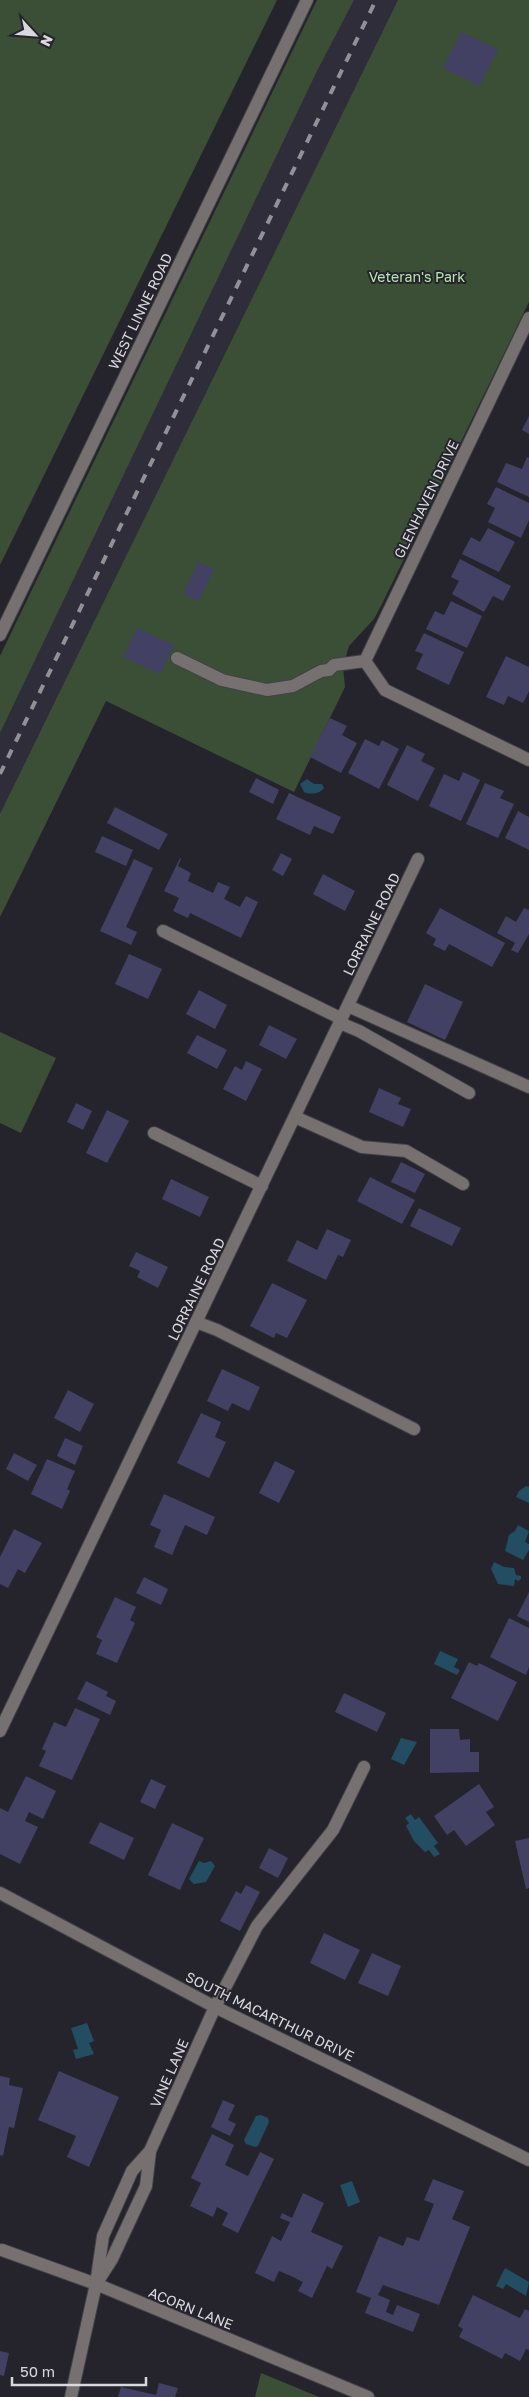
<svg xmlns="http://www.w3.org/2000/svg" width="529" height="2397" viewBox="0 0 529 2397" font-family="'Golos Text',sans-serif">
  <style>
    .built { fill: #2f2d3a }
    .green { fill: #3a4f35 }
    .water { fill: #224d62 }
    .building { fill: #424063 }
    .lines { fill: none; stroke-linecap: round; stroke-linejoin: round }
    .minor-casing { stroke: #424148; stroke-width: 14 }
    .minor { stroke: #767170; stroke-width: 12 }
    .rail { stroke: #919197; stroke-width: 4; stroke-dasharray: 9 9; stroke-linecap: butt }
    .labels { text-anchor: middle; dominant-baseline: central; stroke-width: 4; stroke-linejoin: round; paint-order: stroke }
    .park-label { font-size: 14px; fill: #b8e6ae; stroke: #25242c }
    .street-label { font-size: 14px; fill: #d8d8dd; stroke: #25242c }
  </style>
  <rect width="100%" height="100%" fill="#25242c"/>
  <!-- built -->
  <polygon class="built" points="317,0 426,0 106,701 0,917 0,656"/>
  <!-- green -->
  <g class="green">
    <polygon points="0,0 277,0 0,565"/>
    <polygon points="317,0 354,0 317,71 0,733 0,656"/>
    <polygon points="398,0 529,0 529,302 382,604 374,619 349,646 343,667 345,687 294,792 106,701 0,917 0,814"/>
    <polygon points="0,1032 56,1058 21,1133 0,1123"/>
    <polygon points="261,2373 319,2397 255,2397"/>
  </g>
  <!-- water -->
  <g class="water">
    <path d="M307,779L314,784H322L324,788C320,794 310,795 304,792L300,784Z"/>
    <polygon points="526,1486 529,1487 529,1503 516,1497 519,1491"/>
    <polygon points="518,1525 529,1531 525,1542 529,1544 529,1550 523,1560 505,1551 509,1535 515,1531"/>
    <polygon points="494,1562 504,1567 514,1568 516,1575 521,1576 521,1579 518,1581 515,1579 514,1586 498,1584 491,1569"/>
    <polygon points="440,1651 458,1659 454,1667 460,1670 457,1675 434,1664"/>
    <polygon points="401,1738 417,1742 404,1765 391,1759"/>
    <polygon points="411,1814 415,1820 419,1817 438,1843 434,1846 440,1854 434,1857 429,1850 425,1852 414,1841 406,1826 409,1823 405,1818"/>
    <polygon points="199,1861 204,1863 211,1861 215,1866 206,1882 194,1884 189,1879 190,1877"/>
    <polygon points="87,2023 94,2041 89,2043 94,2054 76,2059 73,2050 78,2049 71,2028"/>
    <polygon points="261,2115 268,2118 269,2122 258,2146 255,2147 246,2144 244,2140 256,2116"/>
    <polygon points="352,2181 360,2202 348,2207 340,2185"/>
    <polygon points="505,2268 529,2282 526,2296 506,2284 503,2289 496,2286"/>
  </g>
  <!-- building -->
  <g class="building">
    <polygon points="461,32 498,49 480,86 443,68"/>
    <polygon points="529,416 529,434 522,430"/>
    <polygon points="527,457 529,458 529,497 497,482 506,463 522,469"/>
    <polygon points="496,487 529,503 529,520 521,538 488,522 495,508 487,504"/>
    <polygon points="488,528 515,542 499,572 462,554 471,537 480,542"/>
    <polygon points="460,559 511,586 503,601 493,596 484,612 452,594 459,581 451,577"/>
    <polygon points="198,562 214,569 199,601 183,594"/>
    <polygon points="451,601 482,616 467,648 426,629 435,611 444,615"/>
    <polygon points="137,628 174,645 160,674 123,657"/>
    <polygon points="424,633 464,652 449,685 416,669 423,654 415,651"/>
    <polygon points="506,656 529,667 529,691 523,703 508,696 504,705 486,697"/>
    <polygon points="330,718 347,726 342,735 357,743 341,773 310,757"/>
    <polygon points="365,739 379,746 382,740 399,749 379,789 348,773"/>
    <polygon points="407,745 425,754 421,761 435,768 418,801 387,785"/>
    <polygon points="463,772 480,780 461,821 429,806 444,774 459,781"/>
    <polygon points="256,778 279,790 273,804 249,792"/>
    <polygon points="485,783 504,791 500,798 514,804 498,838 466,824"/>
    <polygon points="289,793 341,817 333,834 314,826 310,835 276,819"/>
    <polygon points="115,807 168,834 159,850 107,823"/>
    <polygon points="518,811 529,817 529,850 505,838"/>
    <polygon points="102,836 133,850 126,866 95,852"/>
    <polygon points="281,853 292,859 283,876 272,870"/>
    <polygon points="180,858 181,859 178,866 191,873 188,881 213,893 218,882 230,887 224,899 240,907 246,896 258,902 241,938 190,913 188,918 173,911 179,898 164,891"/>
    <polygon points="134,859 153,868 126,927 137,932 131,945 100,931"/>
    <polygon points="323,874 355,891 345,911 313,894"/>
    <polygon points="440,908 505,943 492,967 449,944 445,951 433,945 436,939 426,933"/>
    <polygon points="524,908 529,910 529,934 518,953 511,950 515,943 497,933 506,916 516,922"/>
    <polygon points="129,954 162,969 148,999 115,984"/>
    <polygon points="425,984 463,1002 445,1040 407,1022"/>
    <polygon points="199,990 227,1005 215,1029 186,1014"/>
    <polygon points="269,1025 297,1039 286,1059 259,1045"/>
    <polygon points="197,1035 227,1050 217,1069 187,1053"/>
    <polygon points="246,1061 262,1069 246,1101 223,1089 235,1066 242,1070"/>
    <polygon points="379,1088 401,1098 398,1104 411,1109 403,1127 369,1112"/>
    <polygon points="76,1103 92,1111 83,1130 67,1122"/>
    <polygon points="107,1110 129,1121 107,1163 86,1153"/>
    <polygon points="401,1162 425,1174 415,1193 391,1182"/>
    <polygon points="370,1177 415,1200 402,1224 357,1201"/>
    <polygon points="171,1179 209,1197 200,1217 162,1199"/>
    <polygon points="419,1208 461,1228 452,1246 410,1226"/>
    <polygon points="327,1229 351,1240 343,1257 338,1255 326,1280 287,1261 297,1240 317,1250"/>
    <polygon points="136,1252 168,1267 158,1288 137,1277 140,1271 129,1266"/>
    <polygon points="272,1283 307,1300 287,1338 276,1333 274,1338 250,1326"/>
    <polygon points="222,1369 260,1387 249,1411 232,1403 228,1411 207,1401"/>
    <polygon points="68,1390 94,1404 80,1432 54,1418"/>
    <polygon points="201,1413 221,1422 215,1437 226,1442 209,1478 177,1463"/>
    <polygon points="65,1438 83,1446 75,1465 57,1456"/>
    <polygon points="14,1453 37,1465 28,1481 6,1469"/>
    <polygon points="47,1459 75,1471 67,1489 70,1491 62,1509 31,1494"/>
    <polygon points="275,1461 295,1471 279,1503 259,1493"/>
    <polygon points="164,1494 215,1517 207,1535 185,1525 172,1555 154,1547 161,1530 150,1525"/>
    <polygon points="14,1529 42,1543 25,1573 18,1569 8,1588 0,1584 0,1557"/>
    <polygon points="144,1577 168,1589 161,1605 136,1593"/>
    <polygon points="529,1592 529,1622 517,1616"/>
    <polygon points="115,1597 136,1607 130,1620 135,1623 117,1663 96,1654 102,1640 96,1637"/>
    <polygon points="509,1618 529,1628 529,1667 526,1675 490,1657"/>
    <polygon points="469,1662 477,1666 479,1663 517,1682 498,1721 451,1698"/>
    <polygon points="86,1681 108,1692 106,1696 116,1701 110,1715 77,1699"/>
    <polygon points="344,1693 386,1713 377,1732 335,1712"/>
    <polygon points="75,1708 100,1719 72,1780 39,1766 46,1751 42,1749 54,1722 66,1727"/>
    <polygon points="430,1729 459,1729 460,1740 470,1739 470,1752 479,1752 479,1772 430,1773"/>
    <polygon points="26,1776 56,1791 43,1819 29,1812 25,1821 38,1827 20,1864 0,1854 0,1808 8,1812"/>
    <polygon points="151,1779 166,1786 155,1809 140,1802"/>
    <polygon points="479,1784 494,1807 486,1812 495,1825 466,1846 454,1830 447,1835 434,1816"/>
    <polygon points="100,1822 134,1838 124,1860 89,1843"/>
    <polygon points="172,1823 204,1838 180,1890 148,1875"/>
    <polygon points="529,1838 529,1888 526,1889 515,1841"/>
    <polygon points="269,1848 288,1858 278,1878 259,1868"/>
    <polygon points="246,1885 260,1892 240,1931 220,1921 236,1891 241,1894"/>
    <polygon points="324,1933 360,1950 345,1980 310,1963"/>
    <polygon points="372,1953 401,1966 388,1996 358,1983"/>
    <polygon points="59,2071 119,2097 89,2167 67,2157 76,2136 38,2120"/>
    <polygon points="0,2076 10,2078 9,2085 23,2088 14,2128 9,2127 3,2156 0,2155"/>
    <polygon points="223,2100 235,2105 228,2120 236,2124 230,2136 211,2127"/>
    <polygon points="212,2134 234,2145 225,2165 248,2176 260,2152 274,2159 238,2233 222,2225 228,2213 217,2207 213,2217 190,2206 201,2183 191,2178"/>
    <polygon points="433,2179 464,2191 452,2219 470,2227 439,2305 383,2285 378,2295 390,2300 386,2312 393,2315 397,2305 420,2314 413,2332 365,2313 371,2298 356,2292 379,2236 403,2246 407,2237 419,2241 434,2204 424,2200"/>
    <polygon points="303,2193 324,2203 311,2232 343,2246 332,2269 327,2266 312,2298 298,2291 303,2282 291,2276 279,2271 274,2282 255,2273 272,2236 281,2241 290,2222 280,2218 282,2213 292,2218"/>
    <polygon points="473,2295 520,2318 525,2309 529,2311 529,2350 526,2349 520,2361 505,2353 502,2359 459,2337 463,2329 458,2326"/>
    <polygon points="0,2351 9,2353 4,2376 0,2375"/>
    <polygon points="159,2383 178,2388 175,2397 118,2397 121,2387 156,2395"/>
  </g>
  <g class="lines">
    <!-- minor casing -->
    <g class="minor-casing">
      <g id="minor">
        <polyline points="0,635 307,0"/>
        <polyline points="177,658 222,680 267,690 293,686 321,671 329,670 334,665 365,661"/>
        <polyline points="365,661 529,318"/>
        <polyline points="365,661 385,690 529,760"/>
        <polyline points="163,931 342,1019"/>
        <polyline points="348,1006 529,1087"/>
        <polyline points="340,1023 359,1031 469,1093"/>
        <polyline points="295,1117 362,1147 406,1151 463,1184"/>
        <polyline points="154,1133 262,1186"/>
        <polyline points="196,1322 217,1330 414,1429"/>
        <polyline points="0,1731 418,859"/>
        <polyline points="0,1893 215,2007 529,2160"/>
        <polyline points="2,2250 96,2284 368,2397"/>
        <polyline points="96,2284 112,2259 146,2186 150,2151 215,2007 257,1926 333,1830 364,1767"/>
        <polyline points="71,2397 96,2284 103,2236 132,2171 150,2151"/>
      </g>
    </g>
    <!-- minor -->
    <use href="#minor" class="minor"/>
    <!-- rail -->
    <polyline class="rail" points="0,774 376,0"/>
  </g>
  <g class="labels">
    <!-- park labels -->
    <g class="park-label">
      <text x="417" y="276">Veteran's Park</text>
    </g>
    <!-- street labels -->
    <g class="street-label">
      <text transform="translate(140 311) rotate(-64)">WEST LINNE ROAD</text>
      <text transform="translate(426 499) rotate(-64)">GLENHAVEN DRIVE</text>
      <text transform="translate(371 924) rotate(-64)">LORRAINE ROAD</text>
      <text transform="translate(196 1289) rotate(-64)">LORRAINE ROAD</text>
      <text transform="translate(270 2016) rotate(26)">SOUTH MACARTHUR DRIVE</text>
      <text transform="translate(169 2073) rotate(-66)">VINE LANE</text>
      <text transform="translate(191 2308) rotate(22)">ACORN LANE</text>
    </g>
  </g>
  <!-- north arrow -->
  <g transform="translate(35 35) rotate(116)" stroke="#25242c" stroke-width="4" paint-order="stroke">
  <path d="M0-4L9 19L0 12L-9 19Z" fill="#d8d8dd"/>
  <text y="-8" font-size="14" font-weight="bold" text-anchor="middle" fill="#d8d8dd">N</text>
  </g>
  <!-- scale -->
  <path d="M12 2377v8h134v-8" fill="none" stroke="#d8d8dd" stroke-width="2.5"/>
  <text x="20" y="2377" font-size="15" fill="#d8d8dd" stroke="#25242c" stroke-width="4" paint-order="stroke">50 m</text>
</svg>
